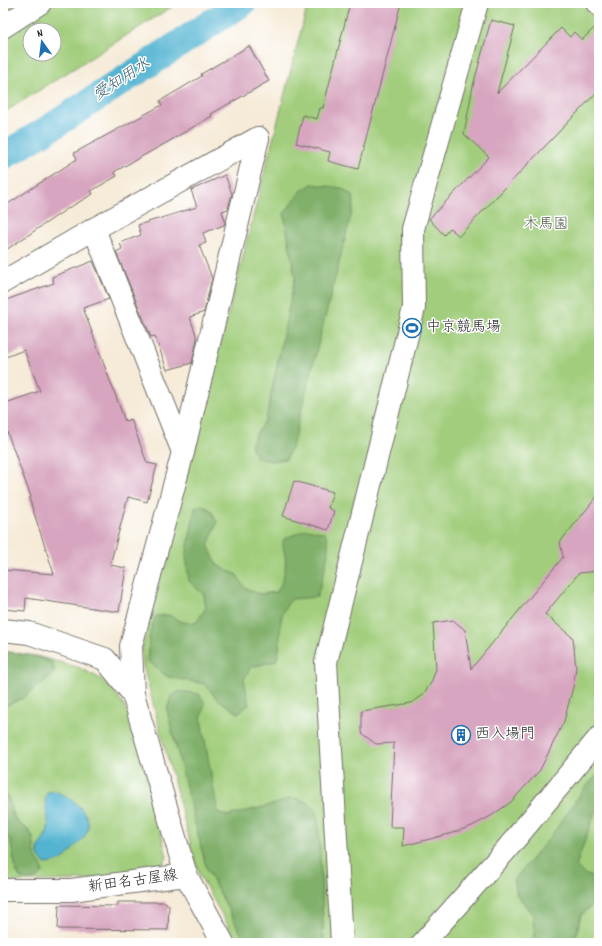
<svg xmlns="http://www.w3.org/2000/svg" width="602" height="946" viewBox="0 0 602 946" font-family="Dekko,'Klee One',sans-serif">
  <style>
    .green { fill: #a1cd7b; stroke: #667c53; fill-rule: evenodd }
    .forest { fill: #80b06b; stroke: #566e4b }
    .water { fill: #53b4d2; stroke: #3f707e }
    .lines { fill: none; stroke-linecap: round; stroke-linejoin: round }
    .canal { stroke: #53b4d2; stroke-width: 28 }
    .building { fill: #d7a5bf }
    .minor-casing { stroke: #726e68; stroke-width: 24 }
    .major-casing { stroke: #726e68; stroke-width: 24 }
    .minor { stroke: #fff; stroke-width: 22 }
    .major { stroke: #fff; stroke-width: 22 }
    .labels { text-anchor: middle; dominant-baseline: central; stroke-width: 3; stroke-linejoin: round; paint-order: stroke }
    .park-label { font-size: 15px; fill: #4e5c43; stroke: #fff }
    .poi-label { font-size: 15px; fill: #2b2b2b; stroke: #fff; text-anchor: start }
    .street-label { font-size: 15px; fill: #2b2b2b; stroke: #fff }
    .water-label { font-size: 16px; font-style: italic; fill: #3b626e; stroke: #fff }
  </style>
  <rect width="100%" height="100%" fill="#fff"/>
  <filter id="ink" filterUnits="userSpaceOnUse"><feTurbulence type="fractalNoise" baseFrequency=".025" numOctaves="2"/><feDisplacementMap in="SourceGraphic" scale="8" xChannelSelector="R" yChannelSelector="G"/><feConvolveMatrix kernelMatrix="1 2 1 2 8 2 1 2 1" color-interpolation-filters="sRGB"/></filter>
  <filter id="wash" filterUnits="userSpaceOnUse"><feTurbulence type="fractalNoise" baseFrequency=".012" numOctaves="4" result="noise"/><feDisplacementMap in="SourceGraphic" scale="16" xChannelSelector="R" yChannelSelector="G"/><feGaussianBlur stdDeviation="0.9" result="paint"/><feColorMatrix in="noise" values="0 0 0 0 0 0 0 0 0 0 0 0 0 0 0 0 0 1.4 0 .05"/><feComposite in="paint" operator="in"/></filter>
  <g filter="url(#wash)">
    <rect width="100%" height="100%" fill="#f6ebd8"/>
    <!-- green -->
    <g class="green">
      <path d="M3,3H178L3,113ZM30,30H54V54H30Z"/>
      <polygon points="309,3 599,3 599,943 238,943 200,876 194,857 143,666 142,649 307,7"/>
      <path d="M36,656L78,667L101,679L117,695L134,722L167,857L159,870L116,879L3,882V833L41,867L35,857L33,837L28,830L15,820L7,795L3,790V707L23,698L52,663ZM55,791L81,808L46,864C27,852 45,843 48,829C50,819 47,808 45,798Z"/>
    </g>
    <!-- forest -->
    <g class="forest">
      <polygon points="312,184 342,188 353,196 354,204 292,447 286,459 272,461 256,458 251,445 256,434 266,419 295,277 284,214 300,192"/>
      <path d="M202,505L211,510L217,523L208,545L217,565L237,575L245,588L259,594L277,592C283,581 287,567 285,555C283,548 282,546 284,539L307,529L325,533C334,546 321,581 317,597L292,599C273,617 285,639 276,661L251,667L244,679L249,705L238,713L216,698L205,684L168,677L147,660L150,632L155,616L169,615L181,622L196,623L206,608L204,595L189,581L186,557L195,508Z"/>
      <polygon points="3,651 36,656 52,663 55,672 23,698 3,707"/>
      <path d="M180,691L199,694L205,703L201,719L218,813L227,816L279,803C294,793 309,800 318,813L324,943H246L206,867L167,710L171,696Z"/>
      <polygon points="599,773 599,807 596,809 576,866 584,874 599,879 599,900 581,915 574,943 534,943 533,915 517,895 514,880 551,836 584,789"/>
      <path d="M3,790L7,795L15,820L28,830L33,837L35,857L42,867L43,873C36,881 31,880 21,879L16,870L10,839L3,833Z"/>
    </g>
    <!-- water -->
    <path class="water" d="M55,791C69,797 91,811 88,828C87,835 81,841 76,846C65,858 63,862 46,864C41,861 38,858 38,852C38,843 46,839 48,830C50,817 42,804 47,792Z"/>
    <g class="lines">
      <!-- canal -->
      <polyline class="canal" points="3,156 50,128 242,3"/>
    </g>
    <g id="blocks">
      <!-- building -->
      <g class="building">
        <polygon points="350,3 401,3 358,169 328,161 330,152 296,143 303,115 317,119 320,108 323,108"/>
        <polygon points="491,20 515,26 497,93 561,28 570,37 574,32 582,40 599,23 599,90 459,236 450,228 444,235 429,219 489,157 464,134 473,86"/>
        <polygon points="249,46 269,81 211,114 212,116 166,143 114,172 117,176 91,191 93,194 67,209 3,252 3,207 77,159 74,153 162,105 160,101 202,76 201,74"/>
        <polygon points="225,175 232,194 228,209 222,211 225,221 224,225 203,233 206,243 199,245 212,278 204,312 190,317 197,338 192,363 167,370 155,336 151,337 116,252 122,249 120,243 141,235 138,225 197,207 191,190"/>
        <polygon points="93,261 109,299 83,308 125,421 131,419 147,463 157,465 147,502 128,497 110,565 126,568 119,612 26,598 25,611 3,609 3,570 54,574 29,498 31,497 3,421 3,404 40,391 24,350 3,358 3,301 54,283 52,277"/>
        <polygon points="294,481 333,492 328,508 334,511 328,530 283,516"/>
        <polygon points="599,494 599,571 579,573 545,614 573,638 576,668 573,687 564,721 540,770 511,802 491,816 472,826 449,834 403,846 404,827 390,827 394,743 376,744 361,733 361,711 411,703 422,696 431,683 436,669 433,623 453,620 465,630 471,669 563,557 560,542"/>
        <polygon points="118,902 166,902 166,905 169,905 168,930 58,929 59,905 118,906"/>
      </g>
    </g>
  </g>
  <g filter="url(#ink)">
    <use href="#blocks" fill-opacity="0" stroke="#726e68" stroke-width="1"/>
    <g class="lines">
      <!-- minor casing -->
      <g class="minor-casing">
        <g id="minor">
          <polyline points="597,3 599,5"/>
          <polyline points="3,27 40,3"/>
          <polyline points="94,229 183,452"/>
          <polyline points="3,282 94,229 258,138"/>
          <polyline points="3,630 29,633 105,659 133,694 186,875"/>
          <polyline points="133,694 131,646 183,452 258,138"/>
          <polyline points="342,943 326,662 414,308 413,229 477,3"/>
          <polyline points="423,943 506,850 599,738"/>
        </g>
      </g>
      <!-- major casing -->
      <g class="major-casing">
        <polyline id="major" points="3,890 71,890 186,875 223,943"/>
      </g>
      <!-- minor -->
      <use href="#minor" class="minor"/>
      <!-- major -->
      <use href="#major" class="major"/>
    </g>
  </g>
  <!-- icons -->
  <defs>
    <g id="stadium-ring" transform="scale(1)"><circle r="9.5" fill="#fff" stroke="#1f6fb2" stroke-width="1.5"/><path d="M0-5a6.5 5 0 1 0 0 10a6.5 5 0 1 0 0-10ZM-3.5-1.8h7v3.6h-7Z" fill="#1f6fb2"/></g>
    <g id="building-ring" transform="scale(1)"><circle r="9.5" fill="#fff" stroke="#1f6fb2" stroke-width="1.5"/><path d="M-4-6H4V6H1V3H-1V6H-4ZM-2.5-4.3h1.7v1.8h-1.7ZM.8-4.3h1.7v1.8H.8ZM-2.5-1h1.7V.8h-1.7ZM.8-1h1.7V.8H.8Z" fill="#1f6fb2"/></g>
  </defs>
  <g fill-rule="evenodd">
    <use href="#stadium-ring" x="412" y="328"/>
    <use href="#building-ring" x="461" y="735"/>
  </g>
  <g class="labels">
    <!-- park labels -->
    <g class="park-label">
      <text x="546" y="225">木馬園</text>
    </g>
    <!-- poi labels -->
    <g class="poi-label">
      <text x="426" y="328">中京競馬場</text>
      <text x="475" y="735">西入場門</text>
    </g>
    <!-- street labels -->
    <g class="street-label">
      <text transform="translate(133 882) rotate(-8)">新田名古屋線</text>
    </g>
    <!-- water labels -->
    <g class="water-label">
      <text transform="translate(122 80) rotate(-33)">愛知用水</text>
    </g>
  </g>
  <!-- margin -->
  <rect width="602" height="946" fill="none" stroke="#fff" stroke-width="16"/>
  <!-- north arrow -->
  <g transform="translate(42 42) rotate(346)"><circle r="19" fill="#ffffff" stroke="#aaaaaa"/>
  <path d="M0-3L7 15L0 10L-7 15Z" fill="#1f6fb2"/>
  <text y="-6" font-size="11" font-weight="bold" text-anchor="middle" fill="#2b2b2b">N</text>
  </g>
</svg>
